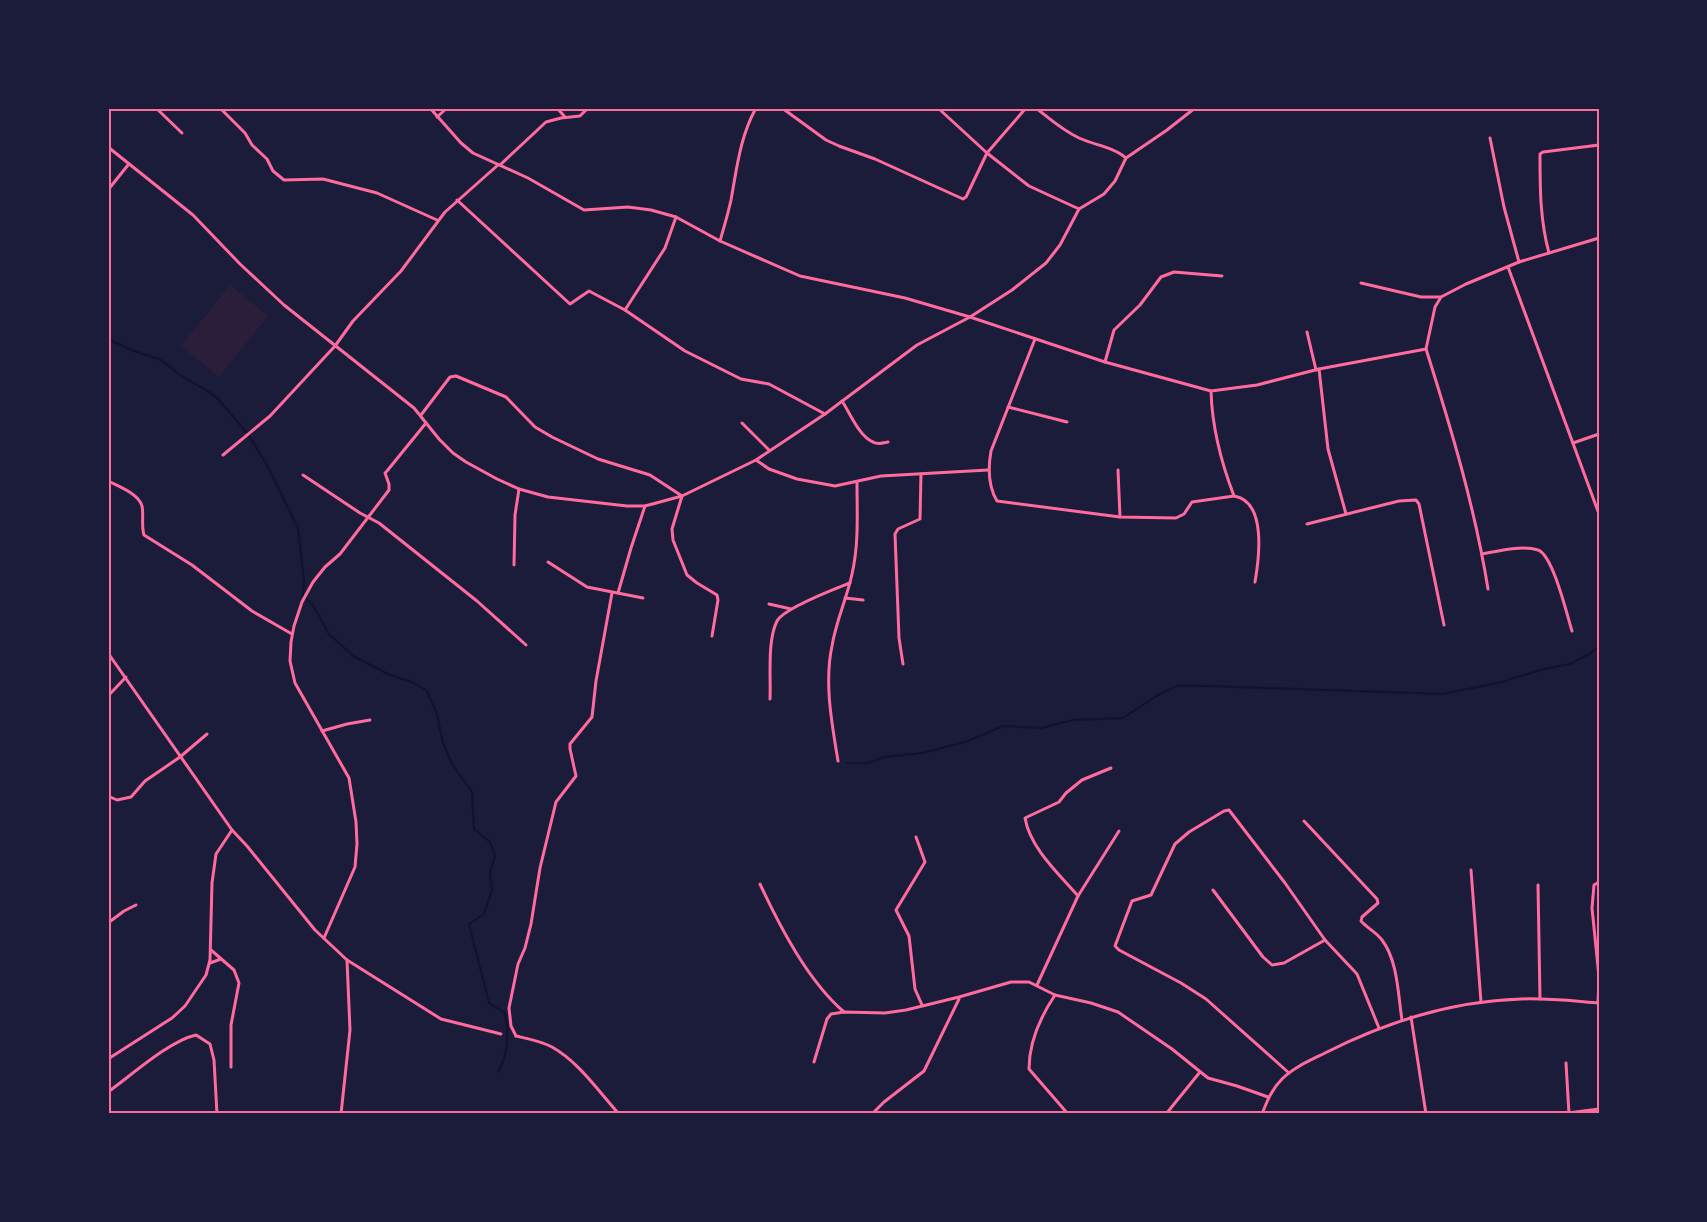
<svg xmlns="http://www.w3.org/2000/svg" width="1707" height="1222" viewBox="0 0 1707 1222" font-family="'DejaVu Sans',sans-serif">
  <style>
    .green { fill: #2a1e3b }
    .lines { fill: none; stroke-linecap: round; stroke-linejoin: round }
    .stream { stroke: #12122b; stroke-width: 2 }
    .minor { stroke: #ff6b9d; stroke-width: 3 }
    .neatline { fill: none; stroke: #ff6b9d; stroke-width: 2 }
  </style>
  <rect width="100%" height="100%" fill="#1b1b3a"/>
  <!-- green -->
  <polygon class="green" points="230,285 268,316 219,377 181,346"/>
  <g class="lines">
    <!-- stream -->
    <g class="stream">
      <path d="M108,339L134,351L161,360L180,375L211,393L219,400L248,434L268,467L298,528L304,580L303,595L313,605L329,634L353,656L390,675L412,682L427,691L437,714L443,743L452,764L472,792L474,829L490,842L495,856L490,873L492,890L484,914L469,924L489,1003L505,1013C509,1033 508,1055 498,1072"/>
      <polyline points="847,763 868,763 885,757 923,753 968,741 1003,726 1041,728 1073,720 1123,718 1158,695 1179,685 1442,694 1498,683 1544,669 1570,664 1591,653 1599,646"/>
    </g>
    <!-- minor -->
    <g class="minor">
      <polyline points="156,108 182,133"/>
      <polyline points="220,108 245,133 252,145 267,159 273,171 284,180 323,179 377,193 437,220"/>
      <polyline points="430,108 461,143 473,153 528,178 584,210 628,207 651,210 676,217 720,241 800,276 905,298 970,317 1012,290 1046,263 1060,245 1079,209 1104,194 1115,181 1126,158 1167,130 1195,108"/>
      <polyline points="557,108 565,117"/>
      <polyline points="782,108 826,140 839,146 875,159 963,199 966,197 987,153 1026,108"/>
      <polyline points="938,108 987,153 1029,186 1079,209"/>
      <path d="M1036,108C1050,119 1062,130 1079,138C1094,145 1114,147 1126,158"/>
      <polyline points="437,117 447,108"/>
      <polyline points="1490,138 1504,207 1519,262"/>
      <polyline points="108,147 193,215 240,264 284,305 414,408 439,439 453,453 466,462 497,479 519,489 548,497 627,506 645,506 682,496 756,460 825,414 917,345 970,317 1105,362 1211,391 1257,385 1319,369 1426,349 1435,307 1441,297 1466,284 1519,262 1599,238"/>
      <polyline points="500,165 546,122 561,118 580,116 588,108"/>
      <polyline points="108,190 128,165"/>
      <polyline points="457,200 570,304 589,291 625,310 665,248 676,217"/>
      <path d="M720,241C724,227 728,214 731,200C737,167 740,137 756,108"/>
      <path d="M1549,253C1540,220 1540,188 1540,154L1543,152L1599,145"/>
      <polyline points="1508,267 1599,514"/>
      <polyline points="1361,283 1421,297 1441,297"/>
      <polyline points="625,310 685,351 741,379 769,384 825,414"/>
      <polyline points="1307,332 1316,370"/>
      <path d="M1035,339L991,451C988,468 988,486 997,501L1120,517L1176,518L1184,514L1192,502L1234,496"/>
      <path d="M1426,349C1451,428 1475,508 1488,589"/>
      <polyline points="1105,362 1114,330 1140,305 1161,277 1174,272 1222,276"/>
      <polyline points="1319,369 1328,449 1346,514"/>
      <path d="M1211,391C1212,427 1221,462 1234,496C1267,501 1259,559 1255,582"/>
      <path d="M842,401C850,413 859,436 873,442C878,445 883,443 888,442"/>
      <polyline points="1008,407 1067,422"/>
      <polyline points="421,415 450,377 456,376 506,397 535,427 552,437 598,459 650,475 682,496 672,529 673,540 687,575 697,583 717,595 718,600 712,636"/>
      <polyline points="742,423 769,450"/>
      <polyline points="1573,443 1599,434"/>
      <polyline points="223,455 270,416 335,346 353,321 401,271 445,212 498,165"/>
      <polyline points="756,460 769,469 797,479 835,486 881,476 988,470"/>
      <polyline points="1118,470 1120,517"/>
      <polyline points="303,475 360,513 379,523 477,601 526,645"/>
      <path d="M108,481C118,486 139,494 142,506C144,516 141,525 144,535L192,565L252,611L292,634"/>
      <polyline points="1307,524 1399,501 1416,500 1419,504 1444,625"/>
      <path d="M1482,554C1499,551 1521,545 1538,550C1553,555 1567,615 1572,631"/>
      <polyline points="548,562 587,587 643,598"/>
      <polyline points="514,565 515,515 519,489"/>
      <polyline points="618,593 631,548 645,506"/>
      <polyline points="845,598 863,600"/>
      <polyline points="769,604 791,609"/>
      <polyline points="108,653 232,830"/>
      <polyline points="903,664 899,638 895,534 898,529 920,519 921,474"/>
      <polyline points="108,696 126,677"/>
      <path d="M770,699C771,677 767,641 777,621C784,608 835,589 850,583"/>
      <polyline points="322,731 347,724 370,720"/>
      <path d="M838,761C832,724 824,683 832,646C836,621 847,598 852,574C859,544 857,513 857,482"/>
      <polyline points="108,796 117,800 131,797 145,781 180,757 207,734"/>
      <path d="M1304,821L1377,899L1378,903L1362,917L1361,921C1367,928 1376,932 1382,940C1398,961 1398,995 1402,1020"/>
      <polyline points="916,837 925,862 896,910 909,936 915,989 922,1005"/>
      <polyline points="1471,870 1481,1002"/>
      <path d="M760,884C780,927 808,981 844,1012"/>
      <polyline points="1538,885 1540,999"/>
      <polyline points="1213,890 1263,957 1272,965 1284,963 1325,940"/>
      <path d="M1078,896C1059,874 1030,848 1025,818L1059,802L1066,793L1082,780L1111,768"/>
      <polyline points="108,923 124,911 136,905"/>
      <polyline points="324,938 355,867 357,844 356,822 349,778 295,683 290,661 291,642 294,626 302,602 313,582 325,567 340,554 389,490 389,484 385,473 387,471 426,423"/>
      <polyline points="211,950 234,970 239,983 231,1025 231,1067"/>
      <polyline points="210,963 221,959"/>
      <polyline points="1037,985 1078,896 1119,831"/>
      <path d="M1055,995C1041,1016 1029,1043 1029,1069L1068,1114"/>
      <polyline points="1598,1003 1599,977 1592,908 1594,885 1599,882"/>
      <polyline points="1411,1017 1426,1114"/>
      <polyline points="516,1036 511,1026 509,1008 518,964 525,948 531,924 540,868 556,802 576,776 570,749 570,744 592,717 596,681 612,593"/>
      <path d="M516,1036C529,1039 541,1041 552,1047C579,1062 599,1092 619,1114"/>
      <polyline points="108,1059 172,1018 185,1006 206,975 210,960 212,883 216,854 232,830 247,846 315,930 347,960 441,1019 501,1034"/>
      <polyline points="814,1062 827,1019 831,1014 844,1012 885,1013 906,1010 959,997 1011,982 1029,982 1055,995 1091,1003 1118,1012 1172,1049 1208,1078 1237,1086 1268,1097"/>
      <polyline points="1566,1063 1569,1114"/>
      <polyline points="1289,1073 1206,999 1181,983 1119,950 1115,946 1132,901 1151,895 1175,844 1189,832 1224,811 1229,810 1285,883 1325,940 1357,974 1379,1028"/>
      <path d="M108,1092C132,1075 169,1041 196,1035L210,1044L214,1060L217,1114"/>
      <polyline points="341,1114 350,1030 347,960"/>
      <polyline points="872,1114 884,1102 924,1071 959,999"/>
      <polyline points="1166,1114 1200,1072"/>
      <path d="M1262,1114C1267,1101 1272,1089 1282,1079C1294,1067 1311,1060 1325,1053C1386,1022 1452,1001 1521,999C1547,998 1573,1001 1599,1003"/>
      <polyline points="1560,1114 1599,1109"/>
    </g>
  </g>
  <!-- border -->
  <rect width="1707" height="1222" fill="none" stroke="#1b1b3a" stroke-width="219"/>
  <rect x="110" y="110" width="1488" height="1002" class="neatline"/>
</svg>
